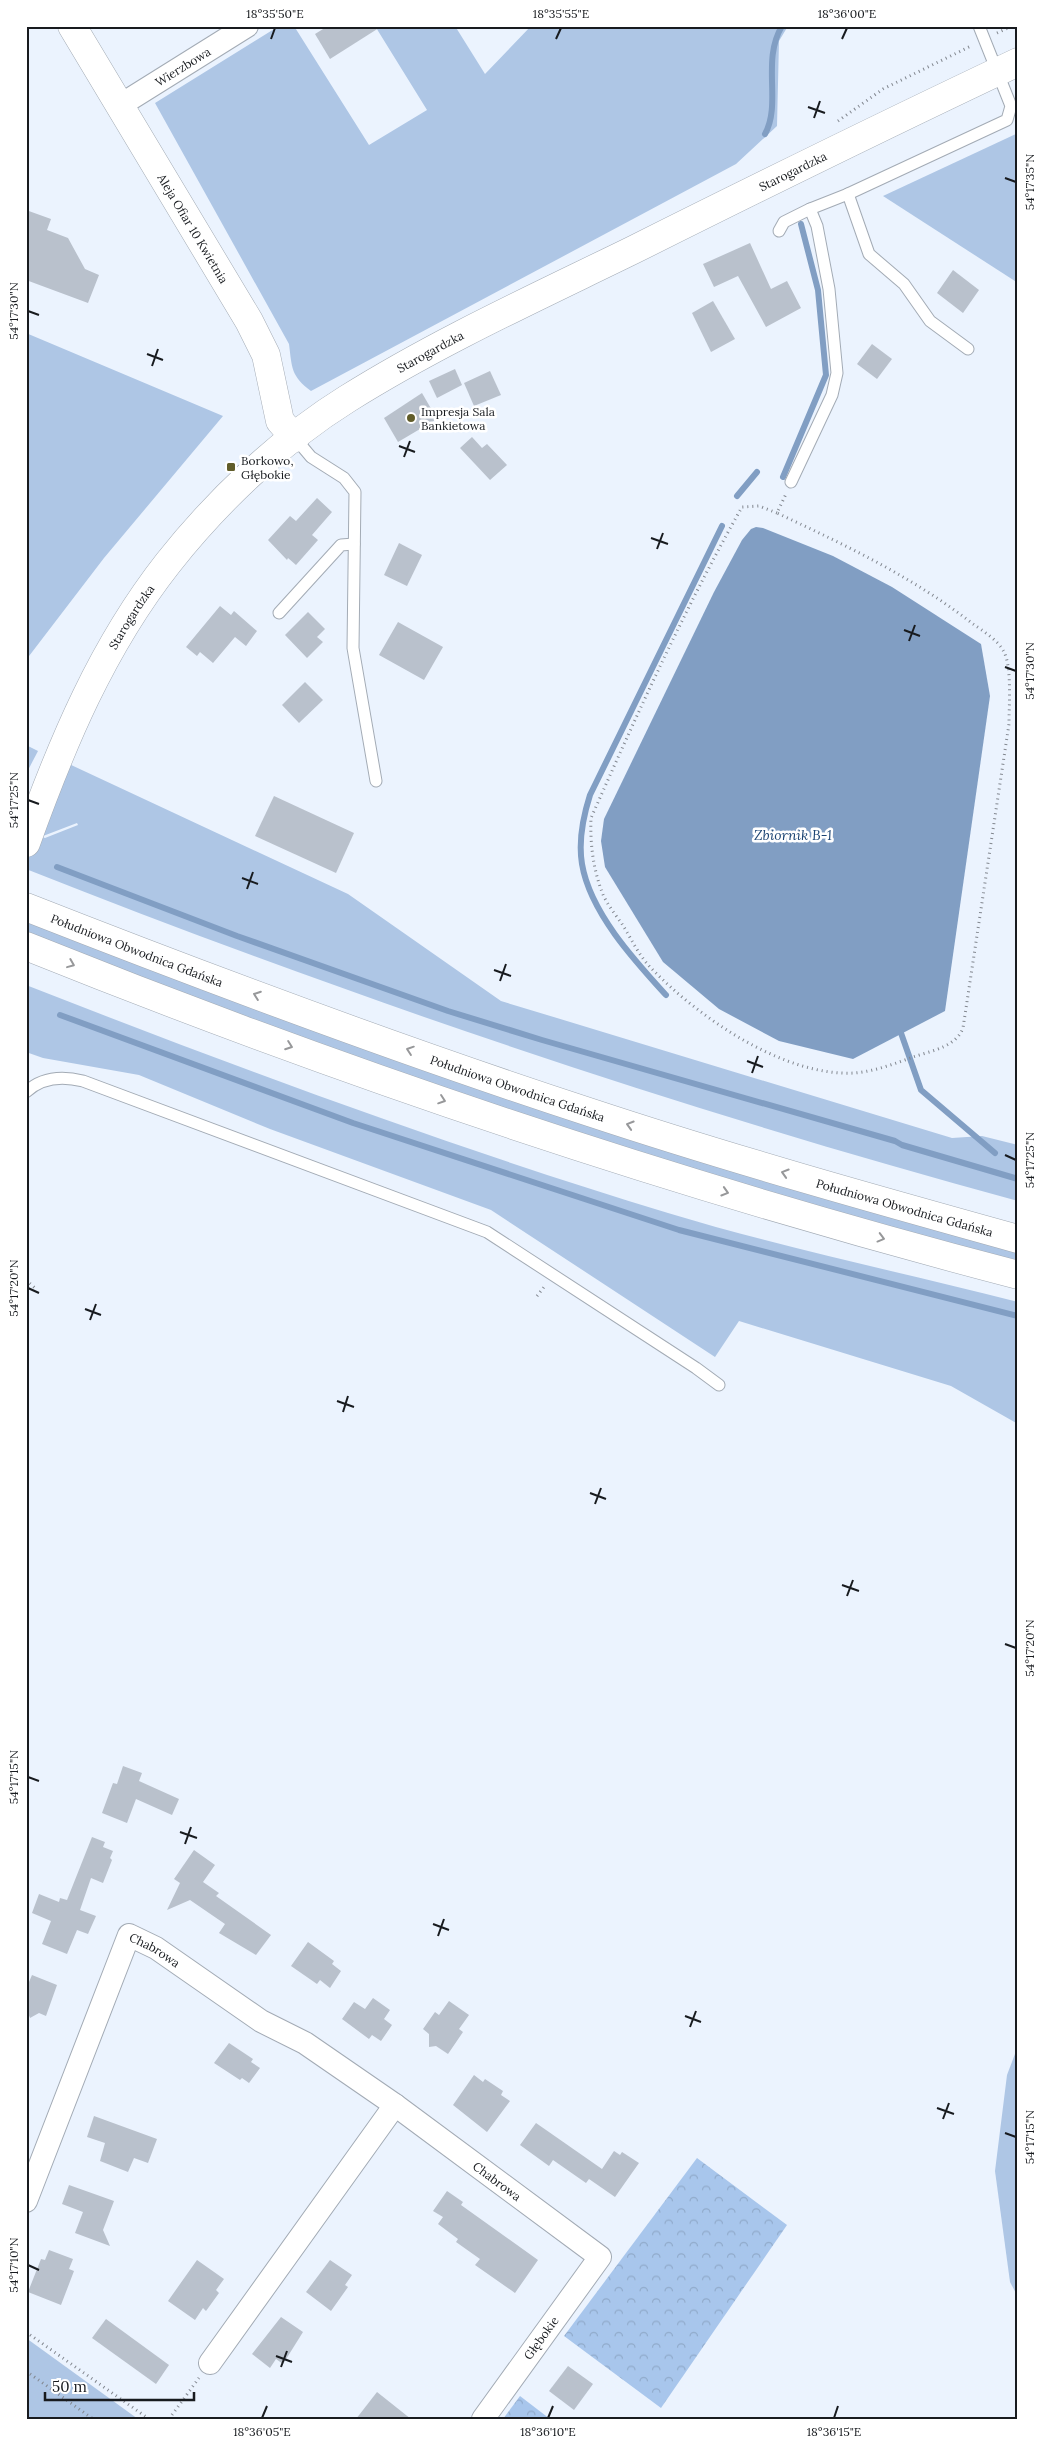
<svg xmlns="http://www.w3.org/2000/svg" width="1044" height="2445" viewBox="0 0 1044 2445" font-family="Lora,serif">
  <style>
    .grass { fill: #aec6e5 }
    .forest { fill: url(#forest-crowns) }
    .water { fill: #819ec3 }
    .lines { fill: none; stroke-linecap: round; stroke-linejoin: round }
    .stream { stroke: #819ec3; stroke-width: 6 }
    .building { fill: #b9c1cc }
    .service-casing { stroke: #a3abb5; stroke-width: 13 }
    .minor-casing { stroke: #a3abb5; stroke-width: 24 }
    .tertiary-casing { stroke: #a3abb5; stroke-width: 29 }
    .secondary-casing { stroke: #a3abb5; stroke-width: 29 }
    .motorway-casing { stroke: #a3abb5; stroke-width: 29 }
    .path { stroke: #82878f; stroke-width: 3; stroke-dasharray: 1 4; stroke-linecap: butt }
    .service { stroke: #fff; stroke-width: 11 }
    .minor { stroke: #fff; stroke-width: 22 }
    .tertiary { stroke: #fff; stroke-width: 28 }
    .secondary { stroke: #fff; stroke-width: 28 }
    .motorway { stroke: #fff; stroke-width: 28 }
    .oneway { stroke: #97989a }
    .ticks { fill: none; stroke: #181b1f; stroke-width: 2 }
    .poi-dot { fill: #615d2a; stroke: #fff; stroke-width: 2 }
    .labels { text-anchor: middle; dominant-baseline: central; stroke-width: 5; stroke-linejoin: round; paint-order: stroke }
    .street-label { font-size: 12px; fill: #181b1f; stroke: #fff }
    .poi-label { font-size: 12px; fill: #181b1f; stroke: #fff; text-anchor: start }
    .water-label { font-size: 14px; font-style: italic; fill: #1c4473; stroke: #fff }
    .neatline { fill: none; stroke: #181b1f; stroke-width: 2 }
    .ticks-label { font-size: 12px; text-anchor: middle; fill: #181b1f }
  </style>
  <defs>
    <pattern id="forest-crowns" width="20" height="18" patternUnits="userSpaceOnUse" patternTransform="scale(1.25)"><rect width="20" height="18" fill="#a8c6ec"/><path d="M2 6a3 3 0 1 1 6 0M12 15a3 3 0 1 1 6 0" fill="none" stroke="#90aaca"/></pattern>
  </defs>
  <rect width="100%" height="100%" fill="#ebf3fe"/>
  <!-- grass -->
  <g class="grass">
    <path d="M279,26H294L369,145L427,110L375,26H455L485,74L531,26H788L779,41L777,126L736,164L311,391C291,376 292,368 289,344L155,103Z"/>
    <polygon points="1018,133 1018,283 883,196"/>
    <polygon points="26,333 223,416 104,558 26,660"/>
    <polygon points="26,745 38,751 26,774"/>
    <path d="M69,764L348,894L501,1001L952,1138L982,1136L1018,1145V1201C680,1109 352,998 26,869V831L45,838L78,825L77,823L43,836Z"/>
    <polygon points="26,920 1018,1250 1018,1264 685,1169 333,1051 26,934"/>
    <path d="M26,985C238,1068 451,1147 668,1213C783,1248 901,1272 1018,1302V1424L951,1386L739,1321L715,1357L491,1210L270,1129L139,1075L43,1058L26,1052Z"/>
    <polygon points="1018,2046 1018,2297 1010,2282 995,2171 1007,2075"/>
    <polygon points="26,2338 138,2419 26,2419"/>
  </g>
  <!-- forest -->
  <g class="forest">
    <polygon points="697,2158 787,2225 661,2408 564,2336"/>
    <polygon points="520,2396 550,2419 503,2419"/>
  </g>
  <!-- water -->
  <polygon class="water" points="756,527 763,528 833,556 892,587 981,644 990,696 945,1011 853,1059 779,1041 719,1009 663,962 605,867 601,841 604,819 714,592 742,540 751,529"/>
  <g class="lines">
    <!-- stream -->
    <g class="stream">
      <path d="M765,134C782,103 761,61 782,26"/>
      <polyline points="783,477 826,375 818,290 801,224"/>
      <polyline points="737,496 757,472"/>
      <polyline points="57,867 237,936 448,1011 542,1040 895,1141 902,1145 1018,1179"/>
      <path d="M666,995C634,960 590,912 582,864C578,840 583,817 590,795L722,526"/>
      <polyline points="60,1015 353,1123 679,1230 1018,1316"/>
      <polyline points="901,1033 921,1090 995,1153"/>
    </g>
  </g>
  <!-- building -->
  <g class="building">
    <polygon points="328,26 382,26 330,59 315,34"/>
    <polygon points="26,210 51,219 47,230 68,238 85,269 99,275 88,303 26,280"/>
    <polygon points="750,243 771,289 787,281 801,308 766,327 738,276 714,287 703,264"/>
    <polygon points="953,270 979,290 963,313 937,293"/>
    <polygon points="713,301 735,339 711,352 692,313"/>
    <polygon points="872,344 892,359 877,379 857,364"/>
    <polygon points="455,369 462,385 437,398 429,381"/>
    <polygon points="490,371 501,395 474,406 464,383"/>
    <polygon points="422,393 437,419 398,442 384,418"/>
    <polygon points="472,437 482,448 487,444 507,465 490,480 460,448"/>
    <polygon points="317,498 332,512 312,535 318,540 296,565 288,558 287,560 268,540 290,516 296,521"/>
    <polygon points="399,543 422,555 407,586 384,575"/>
    <polygon points="220,606 231,615 234,611 257,631 246,646 235,637 213,663 200,652 197,656 186,647"/>
    <polygon points="308,612 325,629 317,637 323,642 307,658 285,635"/>
    <polygon points="398,622 443,647 424,680 379,655"/>
    <polygon points="305,682 323,700 299,723 282,705"/>
    <polygon points="274,796 354,833 336,873 255,836"/>
    <polygon points="123,1766 142,1773 139,1781 179,1799 172,1815 136,1799 127,1823 102,1813 113,1783 117,1784"/>
    <polygon points="92,1837 105,1842 103,1847 113,1851 110,1858 112,1860 103,1883 91,1878 80,1910 96,1916 88,1934 77,1930 67,1954 42,1944 51,1921 32,1913 39,1894 59,1902 60,1898 67,1900"/>
    <polygon points="194,1850 215,1865 203,1882 219,1893 216,1896 271,1935 256,1955 219,1933 225,1924 190,1900 167,1910 180,1883 174,1879"/>
    <polygon points="308,1942 334,1961 332,1964 341,1971 330,1988 320,1980 317,1984 291,1966"/>
    <polygon points="32,1975 57,1985 46,2016 39,2013 30,2018 26,2008 26,1989"/>
    <polygon points="373,1998 390,2010 384,2019 392,2025 381,2041 372,2035 369,2039 342,2019 354,2002 365,2009"/>
    <polygon points="449,2001 469,2015 459,2029 463,2032 448,2054 436,2046 429,2047 429,2034 423,2029 435,2012 439,2015"/>
    <polygon points="229,2043 253,2059 251,2062 260,2068 249,2083 242,2078 240,2080 214,2063"/>
    <polygon points="474,2075 483,2082 485,2079 503,2091 501,2095 510,2101 487,2132 453,2105"/>
    <polygon points="94,2116 157,2139 148,2163 134,2158 128,2172 100,2161 105,2143 87,2137"/>
    <polygon points="536,2123 602,2169 614,2151 620,2155 622,2152 639,2163 615,2197 589,2179 586,2183 553,2160 549,2166 520,2145"/>
    <polygon points="69,2185 114,2201 103,2230 110,2246 75,2233 83,2212 62,2204"/>
    <polygon points="447,2191 463,2202 461,2205 538,2260 515,2293 475,2265 480,2259 456,2242 458,2239 438,2224 443,2217 433,2211"/>
    <polygon points="49,2250 73,2259 69,2269 74,2271 61,2305 28,2292 41,2259 45,2260"/>
    <polygon points="197,2260 224,2279 216,2290 219,2293 206,2311 203,2308 195,2320 168,2301"/>
    <polygon points="330,2260 352,2275 345,2285 348,2287 331,2311 306,2292"/>
    <polygon points="281,2317 303,2332 283,2364 276,2359 270,2368 252,2354"/>
    <polygon points="106,2319 169,2365 156,2384 92,2338"/>
    <polygon points="568,2366 593,2384 574,2410 549,2391"/>
    <polygon points="377,2392 411,2419 356,2419"/>
  </g>
  <g class="lines">
    <!-- service casing -->
    <g class="service-casing">
      <g id="service">
        <polyline points="848,194 869,254 904,284 930,321 968,349"/>
        <polyline points="779,231 784,222 810,209 848,194 1007,120 1011,106 979,26"/>
        <polyline points="295,438 311,457 344,478 355,492 353,648 376,781"/>
        <polyline points="791,482 832,395 837,373 829,289 817,226 810,209"/>
        <polyline points="279,613 341,545 354,544"/>
        <path d="M26,1092C42,1077 63,1076 83,1081L487,1232L696,1368L719,1385"/>
      </g>
    </g>
    <!-- minor casing -->
    <g class="minor-casing">
      <g id="minor">
        <path id="s1" d="M119,106L247,26"/>
        <path id="s2" d="M26,2201L129,1935L156,1948L261,2021L305,2043L395,2105L600,2257L483,2419"/>
        <polyline points="210,2363 395,2105"/>
      </g>
    </g>
    <!-- tertiary casing -->
    <g class="tertiary-casing">
      <g id="tertiary">
        <path id="s3" d="M72,26L249,321L266,355L280,421L295,438"/>
      </g>
    </g>
    <!-- secondary casing -->
    <g class="secondary-casing">
      <g id="secondary">
        <path id="s4" d="M26,843C62,743 102,647 168,563C216,502 281,440 347,399C438,342 537,297 633,250C761,186 889,123 1018,62"/>
      </g>
    </g>
    <!-- motorway casing -->
    <g class="motorway-casing">
      <g id="motorway">
        <path id="s5" d="M26,907C212,980 399,1050 589,1112C731,1159 874,1199 1018,1239"/>
        <path d="M26,946C349,1076 681,1187 1018,1275"/>
      </g>
    </g>
    <!-- path -->
    <g class="path">
      <polyline points="997,33 1012,26"/>
      <polyline points="838,121 883,89 971,46"/>
      <path d="M777,513L759,506L742,507C685,608 638,712 591,818C590,843 593,868 602,892C606,903 615,914 622,924C631,938 639,956 651,968C698,1017 784,1077 855,1073C875,1071 894,1064 913,1057C931,1051 956,1047 963,1028L1009,724C1009,706 1012,667 1004,652C998,640 983,631 973,624C913,577 845,545 777,513L786,494"/>
      <polyline points="26,1280 35,1288"/>
      <polyline points="537,1296 544,1287"/>
      <polyline points="26,2332 149,2419"/>
      <polyline points="26,2371 93,2419"/>
      <polyline points="169,2419 199,2378"/>
    </g>
    <!-- service -->
    <use href="#service" class="service"/>
    <!-- minor -->
    <use href="#minor" class="minor"/>
    <!-- tertiary -->
    <use href="#tertiary" class="tertiary"/>
    <!-- secondary -->
    <use href="#secondary" class="secondary"/>
    <!-- motorway -->
    <use href="#motorway" class="motorway"/>
  </g>
  <!-- one-way arrows -->
  <defs><path id="oneway-chevron" d="M-2-3.5L2.5 0L-2 3.5" fill="none" stroke-width="1.6" stroke-linecap="round" stroke-linejoin="round" transform="scale(1.25)"/></defs>
  <g class="oneway">
    <use href="#oneway-chevron" transform="translate(71 964) rotate(22)"/>
    <use href="#oneway-chevron" transform="translate(257 995) rotate(-160)"/>
    <use href="#oneway-chevron" transform="translate(289 1046) rotate(20)"/>
    <use href="#oneway-chevron" transform="translate(410 1050) rotate(-161)"/>
    <use href="#oneway-chevron" transform="translate(442 1100) rotate(19)"/>
    <use href="#oneway-chevron" transform="translate(630 1125) rotate(-163)"/>
    <use href="#oneway-chevron" transform="translate(785 1173) rotate(-163)"/>
    <use href="#oneway-chevron" transform="translate(725 1192) rotate(17)"/>
    <use href="#oneway-chevron" transform="translate(881 1238) rotate(15)"/>
  </g>
  <!-- ticks -->
  <path class="ticks" d="M271,39L275,28M556,39L561,28M842,39L847,28M808,107L825,113M814,118L820,101M1005,178L1016,182M28,311L39,315M147,354L163,360M152,366L158,349M399,446L415,452M404,457L410,441M651,538L668,544M657,549L663,533M904,630L920,636M909,641L915,625M1005,667L1016,671M28,800L39,804M242,878L258,884M247,889L253,872M494,970L511,976M500,981L506,964M747,1061L763,1067M752,1073L758,1056M1005,1155L1016,1160M28,1288L39,1293M85,1309L101,1315M90,1320L96,1304M337,1401L354,1407M343,1412L348,1396M590,1493L606,1499M595,1504L601,1488M842,1585L859,1591M847,1596L853,1580M1005,1644L1016,1648M28,1777L39,1781M180,1832L197,1838M185,1844L191,1827M433,1924L449,1930M438,1936L444,1919M685,2016L701,2022M690,2027L696,2011M937,2108L954,2114M943,2119L949,2103M1005,2133L1016,2137M28,2265L39,2270M276,2356L292,2362M281,2367L287,2351M262,2418L267,2406M548,2418L553,2406M834,2418L838,2406"/>
  <!-- markers -->
  <g class="poi-dot">
    <circle cx="411" cy="418" r="5"/>
    <rect x="226" y="462" width="10" height="10" rx="2.5"/>
  </g>
  <g class="labels">
    <!-- street labels -->
    <g class="street-label">
      <text stroke="none"><textPath href="#s1" startOffset="75">Wierzbowa</textPath></text>
      <text stroke="none"><textPath href="#s4" startOffset="1060">Starogardzka</textPath></text>
      <text stroke="none"><textPath href="#s3" startOffset="236">Aleja Ofiar 10 Kwietnia</textPath></text>
      <text stroke="none"><textPath href="#s4" startOffset="655">Starogardzka</textPath></text>
      <text stroke="none"><textPath href="#s4" startOffset="250">Starogardzka</textPath></text>
      <text stroke="none"><textPath href="#s5" startOffset="119">Południowa Obwodnica Gdańska</textPath></text>
      <text stroke="none"><textPath href="#s5" startOffset="524">Południowa Obwodnica Gdańska</textPath></text>
      <text stroke="none"><textPath href="#s5" startOffset="929">Południowa Obwodnica Gdańska</textPath></text>
      <text stroke="none"><textPath href="#s2" startOffset="315">Chabrowa</textPath></text>
      <text stroke="none"><textPath href="#s2" startOffset="729">Chabrowa</textPath></text>
      <text transform="translate(541 2338) rotate(-54)">Głębokie</text>
    </g>
    <!-- poi labels -->
    <g class="poi-label">
      <text x="421" y="411">Impresja Sala<tspan x="421" dy="14">Bankietowa</tspan></text>
      <text x="241" y="460">Borkowo,<tspan x="241" dy="14">Głębokie</tspan></text>
    </g>
    <!-- water labels -->
    <g class="water-label">
      <text x="793" y="835">Zbiornik B-1</text>
    </g>
  </g>
  <!-- border -->
  <rect width="1044" height="2445" fill="none" stroke="#ffffff" stroke-width="55"/>
  <!-- scale -->
  <path d="M45 2392v8h149v-8" fill="none" stroke="#181b1f" stroke-width="2.5"/>
  <text x="52" y="2392" font-size="15" fill="#181b1f" stroke="#ffffff" stroke-width="4" paint-order="stroke">50 m</text>
  <rect x="28" y="28" width="988" height="2390" class="neatline"/>
  <g class="ticks-label">
    <text x="275" y="18">18°35'50"E</text>
    <text x="561" y="18">18°35'55"E</text>
    <text x="847" y="18">18°36'00"E</text>
    <text transform="translate(1030 182) rotate(-90)" y="4">54°17'35"N</text>
    <text transform="translate(14 311) rotate(-90)" y="4">54°17'30"N</text>
    <text transform="translate(1030 671) rotate(-90)" y="4">54°17'30"N</text>
    <text transform="translate(14 800) rotate(-90)" y="4">54°17'25"N</text>
    <text transform="translate(1030 1160) rotate(-90)" y="4">54°17'25"N</text>
    <text transform="translate(14 1288) rotate(-90)" y="4">54°17'20"N</text>
    <text transform="translate(1030 1648) rotate(-90)" y="4">54°17'20"N</text>
    <text transform="translate(14 1777) rotate(-90)" y="4">54°17'15"N</text>
    <text transform="translate(1030 2137) rotate(-90)" y="4">54°17'15"N</text>
    <text transform="translate(14 2265) rotate(-90)" y="4">54°17'10"N</text>
    <text x="262" y="2436">18°36'05"E</text>
    <text x="548" y="2436">18°36'10"E</text>
    <text x="834" y="2436">18°36'15"E</text>
  </g>
</svg>
